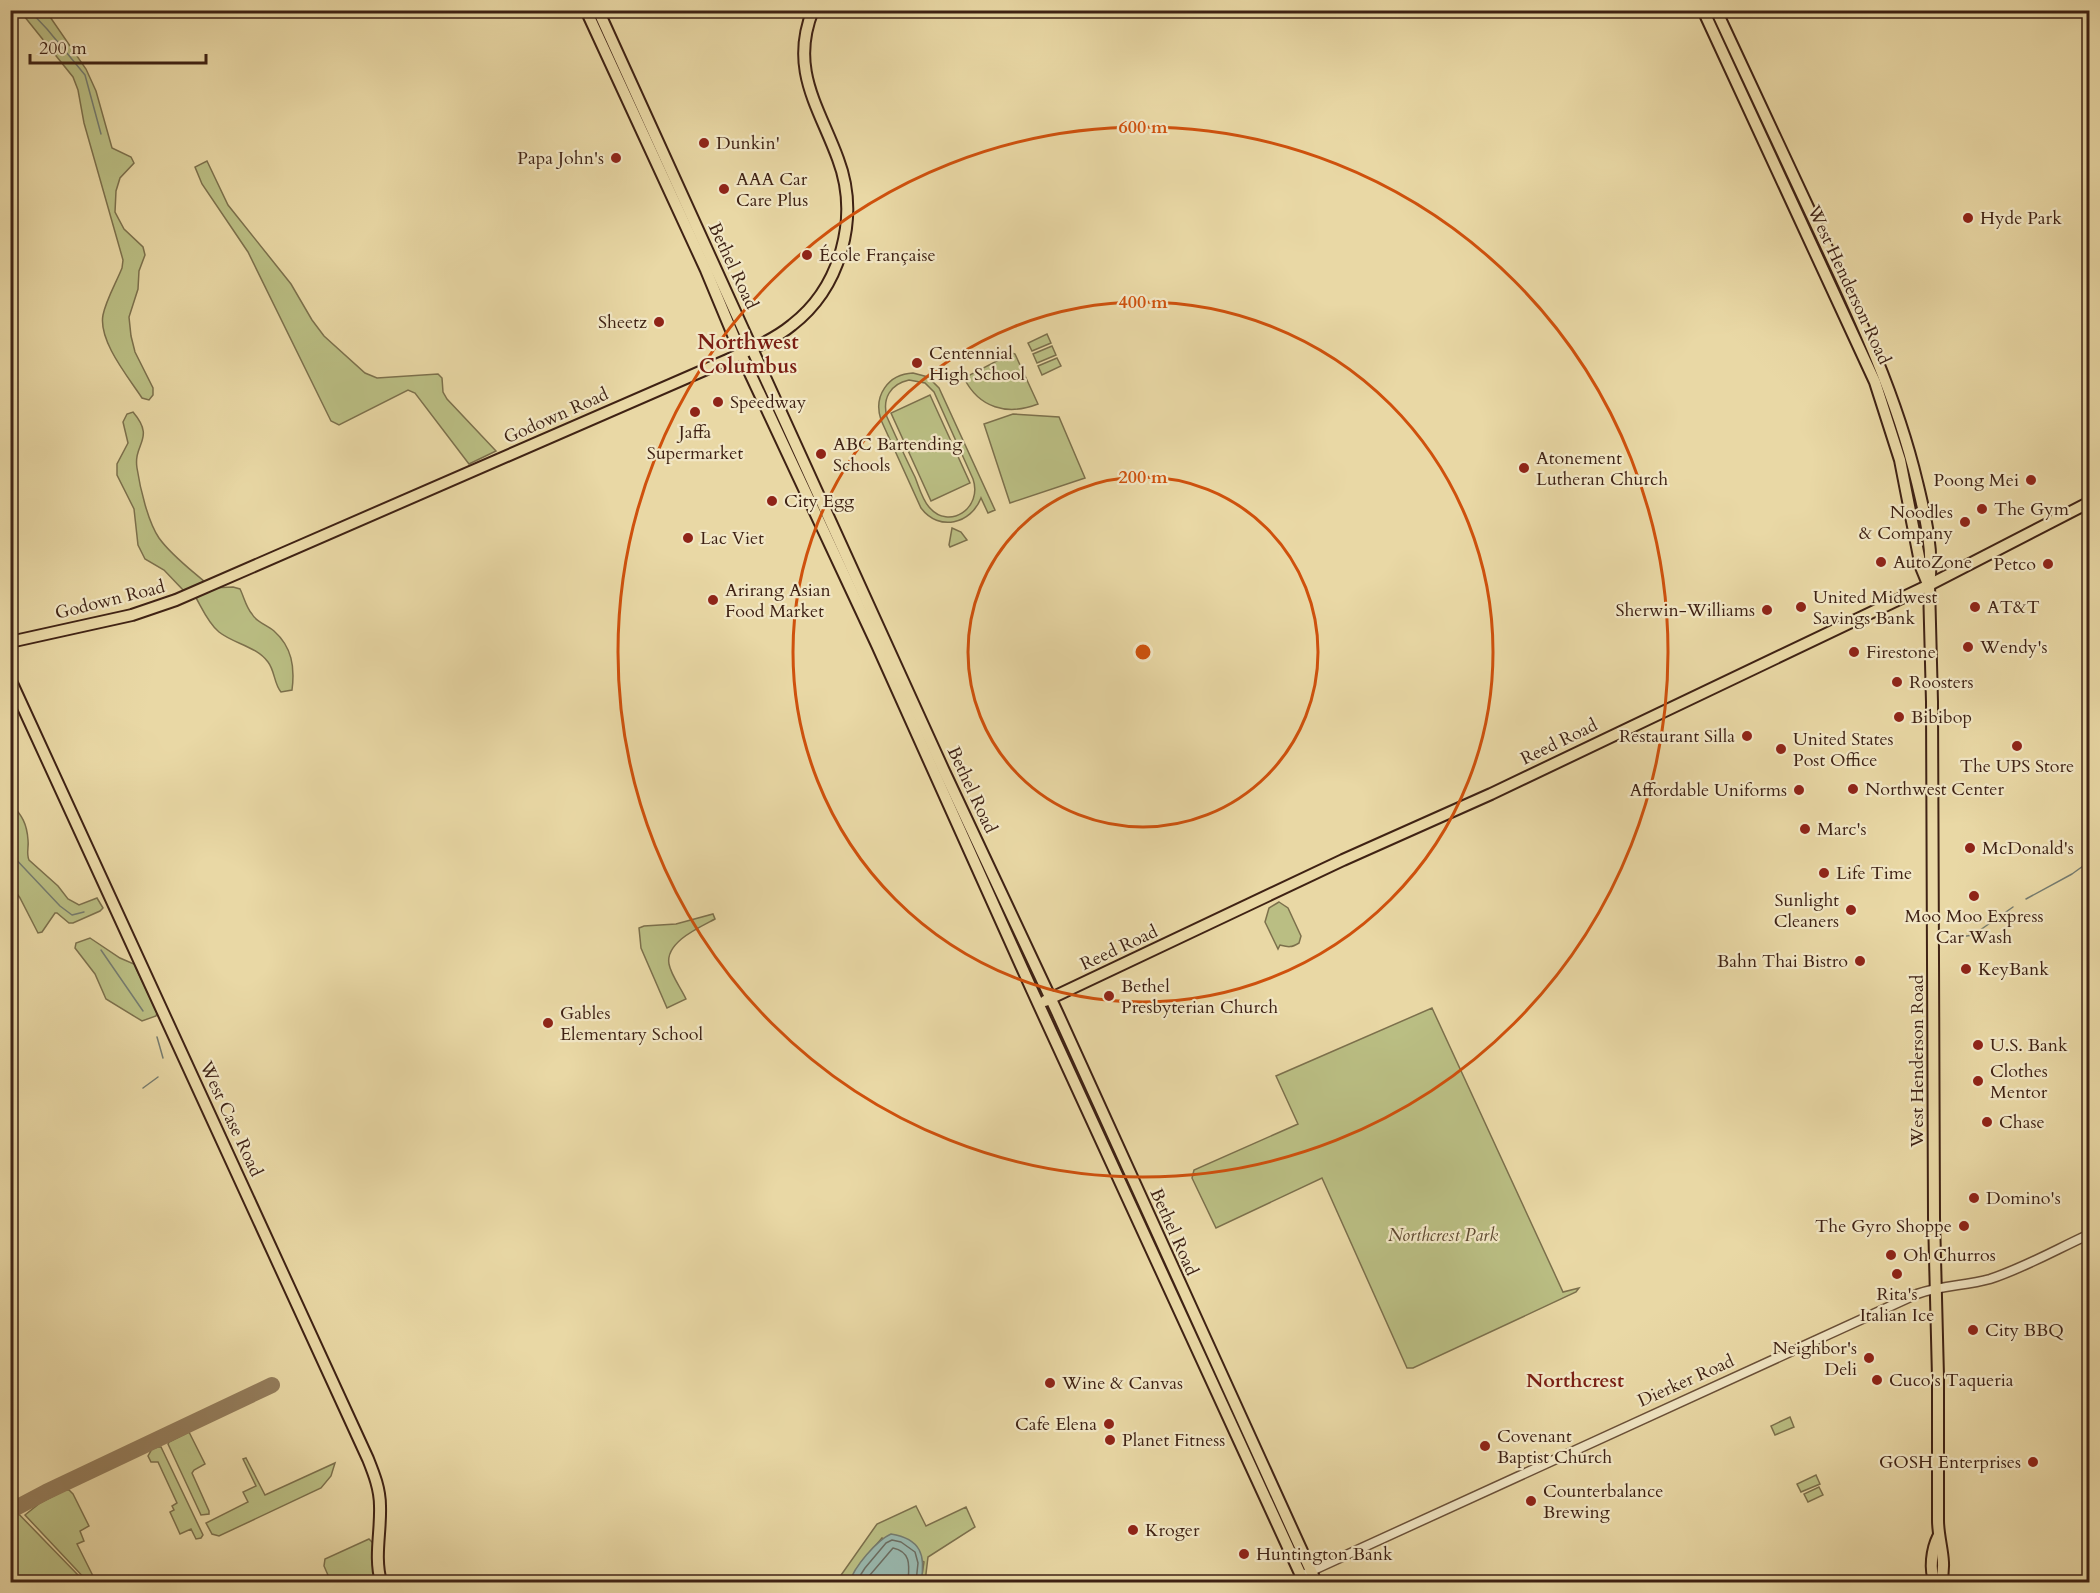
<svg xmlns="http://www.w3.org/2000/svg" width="2100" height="1593" viewBox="0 0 2100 1593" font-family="Cardo,serif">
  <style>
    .green { fill: #babe83; stroke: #7c704c; stroke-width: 1.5; fill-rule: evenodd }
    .water { fill: #99b8ae; stroke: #757c70; stroke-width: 1.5 }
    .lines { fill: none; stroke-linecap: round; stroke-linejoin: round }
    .shore { stroke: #6c6d61; stroke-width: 1.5 }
    .stream { stroke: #757c70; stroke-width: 1.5 }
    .taxiway { stroke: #947d5c; stroke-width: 16 }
    .minor-casing { stroke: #6a5038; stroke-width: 11 }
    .major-casing { stroke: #3f2214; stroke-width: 14 }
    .minor { stroke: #f1e6c4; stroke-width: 8 }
    .major { stroke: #e9d8a5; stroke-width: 10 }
    .ring { fill: none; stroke: #cf510d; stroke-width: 3 }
    .poi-dot { fill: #8f2418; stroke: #f1e6c4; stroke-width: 2 }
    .labels { text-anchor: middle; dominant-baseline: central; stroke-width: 4.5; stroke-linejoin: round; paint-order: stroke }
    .poi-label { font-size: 18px; fill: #3f2214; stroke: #f1e6c4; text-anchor: start }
    .street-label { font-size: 18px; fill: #3f2214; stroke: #f1e6c4 }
    .park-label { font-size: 18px; font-style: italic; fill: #5e4930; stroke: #f1e6c4 }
    .neighbourhood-label { font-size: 20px; font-weight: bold; fill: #7a1f14; stroke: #f1e6c4 }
    .quarter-label { font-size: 21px; font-weight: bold; fill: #7a1f14; stroke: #f1e6c4 }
    .centre { fill: #cf510d; stroke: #f1e6c4; stroke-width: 3 }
    .ring-label { font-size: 18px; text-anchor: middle; font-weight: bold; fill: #cf510d; stroke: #f1e6c4; stroke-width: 4.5; stroke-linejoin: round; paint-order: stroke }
  </style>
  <rect width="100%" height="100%" fill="#e9d8a5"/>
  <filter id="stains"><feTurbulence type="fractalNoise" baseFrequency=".00333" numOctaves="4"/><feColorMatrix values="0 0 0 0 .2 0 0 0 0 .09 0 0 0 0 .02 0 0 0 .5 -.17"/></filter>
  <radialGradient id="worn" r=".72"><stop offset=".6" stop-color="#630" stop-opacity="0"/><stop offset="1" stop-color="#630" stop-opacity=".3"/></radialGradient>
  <!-- green -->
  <g class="green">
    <path d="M20,11H46L86,69L96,91L112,148L131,157L134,163L120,178L116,191L115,212L124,229L143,247L145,255L139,271L138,289L129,317L131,336L135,352L153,388V395L149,400L142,398C129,378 98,341 103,315C106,300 116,283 122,268L123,260L84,123L78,90L73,77Z"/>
    <polygon points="207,161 228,205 291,284 312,320 324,336 365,373 377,378 438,374 442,378 443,392 447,399 496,451 469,464 415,393 408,390 339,425 331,421 248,252 202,184 195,167"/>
    <polygon points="1047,334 1051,343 1032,351 1028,343"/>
    <polygon points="1052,346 1056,355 1037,363 1033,354"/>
    <path d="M1012,353L1015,354L1038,404C1007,416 979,408 964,378Z"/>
    <polygon points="1057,358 1061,366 1042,375 1038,366"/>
    <path d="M913,373L928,377L939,388L995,510L988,513L981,498C971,524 939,532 921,508L881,420C873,396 888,374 913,373ZM909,380L925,383L934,392L973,479C983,508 949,531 929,507C922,499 919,487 915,477C905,457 896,437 887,417C882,399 890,384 909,380Z"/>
    <polygon points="930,395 970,483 931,501 891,413"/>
    <path d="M133,412C156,439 133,443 137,468C140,488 148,522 159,538C171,555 190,569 206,583L186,593L164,570L145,559L138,545L134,509L117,475V464L128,443L123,422L127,414Z"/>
    <polygon points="1013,414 1059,417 1085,478 1010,503 984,424"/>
    <polygon points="952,528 961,532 967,540 950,547 949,545"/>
    <path d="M233,587L240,589C244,597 246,607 252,614C256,622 267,625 274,631C292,647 295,667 292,690L281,692C274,684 275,671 268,662C256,646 234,644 219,632C208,623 202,608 195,596L211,588Z"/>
    <path d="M11,804C22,815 27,824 28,840C29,847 26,853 29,860L58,886L68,899L79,905L97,898L103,908L100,911L73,923H69L57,913H55L42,932L38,933L20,898L11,885Z"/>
    <path d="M1279,902L1288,908L1301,936L1299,943C1291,948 1288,947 1280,945L1278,949L1265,922L1269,908Z"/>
    <path d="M713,914L715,919C700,927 665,942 669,964C671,975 681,988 686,999L667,1008L641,948L639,928L644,926L676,924Z"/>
    <polygon points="90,938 120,958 134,964 157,1013 156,1016 142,1021 106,999 95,974 75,948 76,943"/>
    <polygon points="1432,1008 1563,1292 1579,1288 1576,1292 1413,1368 1407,1368 1322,1178 1216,1228 1192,1178 1194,1170 1298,1124 1276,1076"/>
    <polygon points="1790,1417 1794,1427 1775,1435 1771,1426"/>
    <polygon points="189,1432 205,1464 194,1470 192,1473 209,1511 209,1514 201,1515 168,1444 169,1442"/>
    <polygon points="158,1447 161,1447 203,1535 201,1538 196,1539 191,1529 180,1534 170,1512 174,1510 172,1506 177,1503 158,1462 151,1462 148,1456 152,1449"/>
    <polygon points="246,1458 265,1495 335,1463 331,1476 321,1488 219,1536 212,1534 206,1523 248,1502 243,1492 256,1486 243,1459"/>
    <polygon points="1816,1475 1820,1484 1801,1492 1797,1484"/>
    <polygon points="1819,1487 1823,1495 1808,1502 1804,1494"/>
    <polygon points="65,1490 69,1490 73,1494 89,1526 80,1531 84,1541 77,1544 96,1582 88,1582 25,1515 40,1503"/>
    <polygon points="10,1505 77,1574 85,1582 11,1582"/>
    <polygon points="916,1506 926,1526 966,1507 975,1527 928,1557 925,1582 921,1582 924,1562 882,1538 860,1564 850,1582 839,1582 839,1578 877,1524"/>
    <polygon points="369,1539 374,1544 377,1582 331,1582 324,1566 325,1559"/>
  </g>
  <!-- water -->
  <path class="water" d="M891,1534C921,1539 926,1555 921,1582H850C853,1568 877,1540 891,1534Z"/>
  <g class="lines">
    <!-- shore -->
    <g class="shore">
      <polyline points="856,1582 865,1568 886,1543 892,1540 901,1542 915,1552 918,1563 916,1582"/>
      <path d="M864,1582L893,1548C912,1552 909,1567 908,1582"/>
    </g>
    <!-- stream -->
    <g class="stream">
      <polyline points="29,10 47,29 85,75 101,134"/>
      <polyline points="10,853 60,906 72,915 84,912"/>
      <polyline points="2026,899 2072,874 2090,861"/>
      <polyline points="1954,938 1973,935 2013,907"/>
      <polyline points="101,950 143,1011"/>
      <polyline points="157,1037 163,1058"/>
      <polyline points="143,1088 158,1077"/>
    </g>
    <!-- taxiway -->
    <polyline class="taxiway" points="10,1511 46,1492 272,1385"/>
    <!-- minor casing -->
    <g class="minor-casing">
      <path id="minor" d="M1307,1573L1917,1294C1942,1285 1965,1286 1990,1279C2024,1268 2057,1249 2090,1234"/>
    </g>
    <!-- major casing -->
    <g class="major-casing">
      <g id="major">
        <polyline points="586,10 706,270 741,354 877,645 1032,990 1304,1582"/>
        <polyline points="598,10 944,771 1057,1012 1316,1582"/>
        <polyline points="1703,10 1875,382 1900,460 1921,567 1928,584"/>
        <path d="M1716,10C1751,85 1786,159 1820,233C1858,314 1896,394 1917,482C1925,515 1934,551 1929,585L1932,702L1934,1218L1938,1377V1520C1938,1542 1947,1559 1941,1582"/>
        <path d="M10,642L132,615L176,600L732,358C752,349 775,339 792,325C841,287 860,217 838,159C819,107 789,69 813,10"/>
        <path d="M10,679L368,1459C374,1474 380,1489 380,1506C381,1532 374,1557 381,1582"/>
        <polyline points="1045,1001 1343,860 1491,794 1929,585 2090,502"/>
        <path d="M1935,1582C1929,1570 1932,1549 1938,1537"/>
      </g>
    </g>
    <!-- minor -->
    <use href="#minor" class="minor"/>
    <!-- major -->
    <use href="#major" class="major"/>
  </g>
  <!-- distance rings -->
  <g class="ring">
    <circle cx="1143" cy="652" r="175"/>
    <circle cx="1143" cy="652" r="350"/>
    <circle cx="1143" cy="652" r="525"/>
  </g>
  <!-- markers -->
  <g class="poi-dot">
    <circle cx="704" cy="143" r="6"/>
    <circle cx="616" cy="158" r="6"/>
    <circle cx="724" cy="189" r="6"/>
    <circle cx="1968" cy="218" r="6"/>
    <circle cx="807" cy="255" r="6"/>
    <circle cx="659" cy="322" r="6"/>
    <circle cx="917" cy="363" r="6"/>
    <circle cx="718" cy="402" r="6"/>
    <circle cx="695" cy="412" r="6"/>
    <circle cx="821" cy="454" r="6"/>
    <circle cx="1524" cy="468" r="6"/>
    <circle cx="2031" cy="480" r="6"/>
    <circle cx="772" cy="501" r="6"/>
    <circle cx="1982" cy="509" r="6"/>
    <circle cx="1965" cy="522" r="6"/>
    <circle cx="688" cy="538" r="6"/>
    <circle cx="1881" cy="562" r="6"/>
    <circle cx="2048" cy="564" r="6"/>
    <circle cx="713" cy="600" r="6"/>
    <circle cx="1801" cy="607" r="6"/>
    <circle cx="1975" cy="607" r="6"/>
    <circle cx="1767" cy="610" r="6"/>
    <circle cx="1968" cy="647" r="6"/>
    <circle cx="1854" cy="652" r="6"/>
    <circle cx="1897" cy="682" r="6"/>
    <circle cx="1899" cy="717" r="6"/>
    <circle cx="1747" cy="736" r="6"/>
    <circle cx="2017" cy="746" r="6"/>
    <circle cx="1781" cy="749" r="6"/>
    <circle cx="1853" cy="789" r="6"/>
    <circle cx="1799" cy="790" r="6"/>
    <circle cx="1805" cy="829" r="6"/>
    <circle cx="1970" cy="848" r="6"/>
    <circle cx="1824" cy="873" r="6"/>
    <circle cx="1974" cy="896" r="6"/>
    <circle cx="1851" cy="910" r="6"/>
    <circle cx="1860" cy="961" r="6"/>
    <circle cx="1966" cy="969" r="6"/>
    <circle cx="1109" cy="996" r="6"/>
    <circle cx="548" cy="1023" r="6"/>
    <circle cx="1978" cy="1045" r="6"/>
    <circle cx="1978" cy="1081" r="6"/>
    <circle cx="1987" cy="1122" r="6"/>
    <circle cx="1974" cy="1198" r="6"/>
    <circle cx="1964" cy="1226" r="6"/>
    <circle cx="1891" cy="1255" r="6"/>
    <circle cx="1897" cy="1274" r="6"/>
    <circle cx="1973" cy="1330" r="6"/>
    <circle cx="1869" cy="1358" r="6"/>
    <circle cx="1877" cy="1380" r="6"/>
    <circle cx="1050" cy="1383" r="6"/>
    <circle cx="1109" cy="1424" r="6"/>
    <circle cx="1110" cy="1440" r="6"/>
    <circle cx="1485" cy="1446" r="6"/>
    <circle cx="2033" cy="1462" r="6"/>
    <circle cx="1531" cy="1501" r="6"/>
    <circle cx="1133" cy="1530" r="6"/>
    <circle cx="1244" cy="1554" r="6"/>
  </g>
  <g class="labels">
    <!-- poi labels -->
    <g class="poi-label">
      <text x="716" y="143">Dunkin'</text>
      <text x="604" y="158" text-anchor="end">Papa John's</text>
      <text x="736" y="179">AAA Car<tspan x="736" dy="21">Care Plus</tspan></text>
      <text x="1980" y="218">Hyde Park</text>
      <text x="819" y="255">École Française</text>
      <text x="647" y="322" text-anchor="end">Sheetz</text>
      <text x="929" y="353">Centennial<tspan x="929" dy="21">High School</tspan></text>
      <text x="730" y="402">Speedway</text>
      <text x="695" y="432" text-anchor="middle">Jaffa<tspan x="695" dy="21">Supermarket</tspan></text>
      <text x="833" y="444">ABC Bartending<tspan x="833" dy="21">Schools</tspan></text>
      <text x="1536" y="458">Atonement<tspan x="1536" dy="21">Lutheran Church</tspan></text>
      <text x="2019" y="480" text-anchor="end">Poong Mei</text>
      <text x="784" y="501">City Egg</text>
      <text x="1994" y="509">The Gym</text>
      <text x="1953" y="512" text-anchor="end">Noodles<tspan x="1953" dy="21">&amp; Company</tspan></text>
      <text x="700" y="538">Lac Viet</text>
      <text x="1893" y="562">AutoZone</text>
      <text x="2036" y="564" text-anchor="end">Petco</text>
      <text x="725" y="590">Arirang Asian<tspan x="725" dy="21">Food Market</tspan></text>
      <text x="1813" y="597">United Midwest<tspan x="1813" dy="21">Savings Bank</tspan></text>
      <text x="1987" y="607">AT&amp;T</text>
      <text x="1755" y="610" text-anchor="end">Sherwin-Williams</text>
      <text x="1980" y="647">Wendy's</text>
      <text x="1866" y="652">Firestone</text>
      <text x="1909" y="682">Roosters</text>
      <text x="1911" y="717">Bibibop</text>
      <text x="1735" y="736" text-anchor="end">Restaurant Silla</text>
      <text x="1793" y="739">United States<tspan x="1793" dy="21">Post Office</tspan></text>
      <text x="2017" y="766" text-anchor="middle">The UPS Store</text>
      <text x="1865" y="789">Northwest Center</text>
      <text x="1787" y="790" text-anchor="end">Affordable Uniforms</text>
      <text x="1817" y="829">Marc's</text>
      <text x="1982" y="848">McDonald's</text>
      <text x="1836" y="873">Life Time</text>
      <text x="1839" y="900" text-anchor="end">Sunlight<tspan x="1839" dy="21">Cleaners</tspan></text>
      <text x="1974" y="916" text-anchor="middle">Moo Moo Express<tspan x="1974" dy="21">Car Wash</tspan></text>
      <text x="1848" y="961" text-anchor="end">Bahn Thai Bistro</text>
      <text x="1978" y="969">KeyBank</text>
      <text x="1121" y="986">Bethel<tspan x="1121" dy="21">Presbyterian Church</tspan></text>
      <text x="560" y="1013">Gables<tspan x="560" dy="21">Elementary School</tspan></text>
      <text x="1990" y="1045">U.S. Bank</text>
      <text x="1990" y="1071">Clothes<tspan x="1990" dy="21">Mentor</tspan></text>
      <text x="1999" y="1122">Chase</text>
      <text x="1986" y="1198">Domino's</text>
      <text x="1952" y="1226" text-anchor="end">The Gyro Shoppe</text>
      <text x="1903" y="1255">Oh Churros</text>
      <text x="1897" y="1294" text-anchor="middle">Rita's<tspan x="1897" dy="21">Italian Ice</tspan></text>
      <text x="1985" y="1330">City BBQ</text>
      <text x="1857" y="1348" text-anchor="end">Neighbor's<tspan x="1857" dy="21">Deli</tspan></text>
      <text x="1889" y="1380">Cuco's Taqueria</text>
      <text x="1062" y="1383">Wine &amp; Canvas</text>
      <text x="1097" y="1424" text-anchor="end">Cafe Elena</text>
      <text x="1497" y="1436">Covenant<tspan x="1497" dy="21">Baptist Church</tspan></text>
      <text x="1122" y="1440">Planet Fitness</text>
      <text x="2021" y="1462" text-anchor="end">GOSH Enterprises</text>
      <text x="1543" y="1491">Counterbalance<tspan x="1543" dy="21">Brewing</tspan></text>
      <text x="1145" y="1530">Kroger</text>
      <text x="1256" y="1554">Huntington Bank</text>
    </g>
    <!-- street labels -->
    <g class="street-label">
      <text transform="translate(733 266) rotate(65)">Bethel Road</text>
      <text transform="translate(1849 285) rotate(65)">West Henderson Road</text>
      <text transform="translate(556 416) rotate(-24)">Godown Road</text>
      <text transform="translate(110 600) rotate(-14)">Godown Road</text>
      <text transform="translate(1559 742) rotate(-26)">Reed Road</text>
      <text transform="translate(972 790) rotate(65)">Bethel Road</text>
      <text transform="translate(1119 948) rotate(-25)">Reed Road</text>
      <text transform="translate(1917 1061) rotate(-90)">West Henderson Road</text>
      <text transform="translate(231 1119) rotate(65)">West Case Road</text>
      <text transform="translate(1174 1232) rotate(66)">Bethel Road</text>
      <text transform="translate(1686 1381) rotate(-24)">Dierker Road</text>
    </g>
    <!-- park labels -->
    <g class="park-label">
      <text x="1443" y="1235">Northcrest Park</text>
    </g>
    <!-- neighbourhood labels -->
    <g class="neighbourhood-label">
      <text x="1575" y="1380">Northcrest</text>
    </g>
    <!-- quarter labels -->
    <g class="quarter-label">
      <text x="748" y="342">Northwest<tspan x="748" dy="24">Columbus</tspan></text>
    </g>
  </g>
  <circle cx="1143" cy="652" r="9" class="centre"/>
  <g class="ring-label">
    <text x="1143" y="133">600 m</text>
    <text x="1143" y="308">400 m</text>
    <text x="1143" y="483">200 m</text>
  </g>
  <!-- margin -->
  <rect width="2100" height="1593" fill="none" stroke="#e9d8a5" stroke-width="36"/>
  <rect x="12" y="12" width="2076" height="1569" fill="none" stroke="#3f2214" stroke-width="3"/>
  <rect x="18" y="18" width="2064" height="1557" fill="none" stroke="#3f2214" stroke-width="1.5"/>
  <!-- scale -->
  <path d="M30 54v9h176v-9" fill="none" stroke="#3f2214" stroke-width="3"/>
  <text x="39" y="54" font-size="18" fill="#3f2214" stroke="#f1e6c4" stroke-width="4.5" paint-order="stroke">200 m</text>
  <rect width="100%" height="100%" filter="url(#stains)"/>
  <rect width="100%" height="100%" fill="url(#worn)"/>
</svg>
